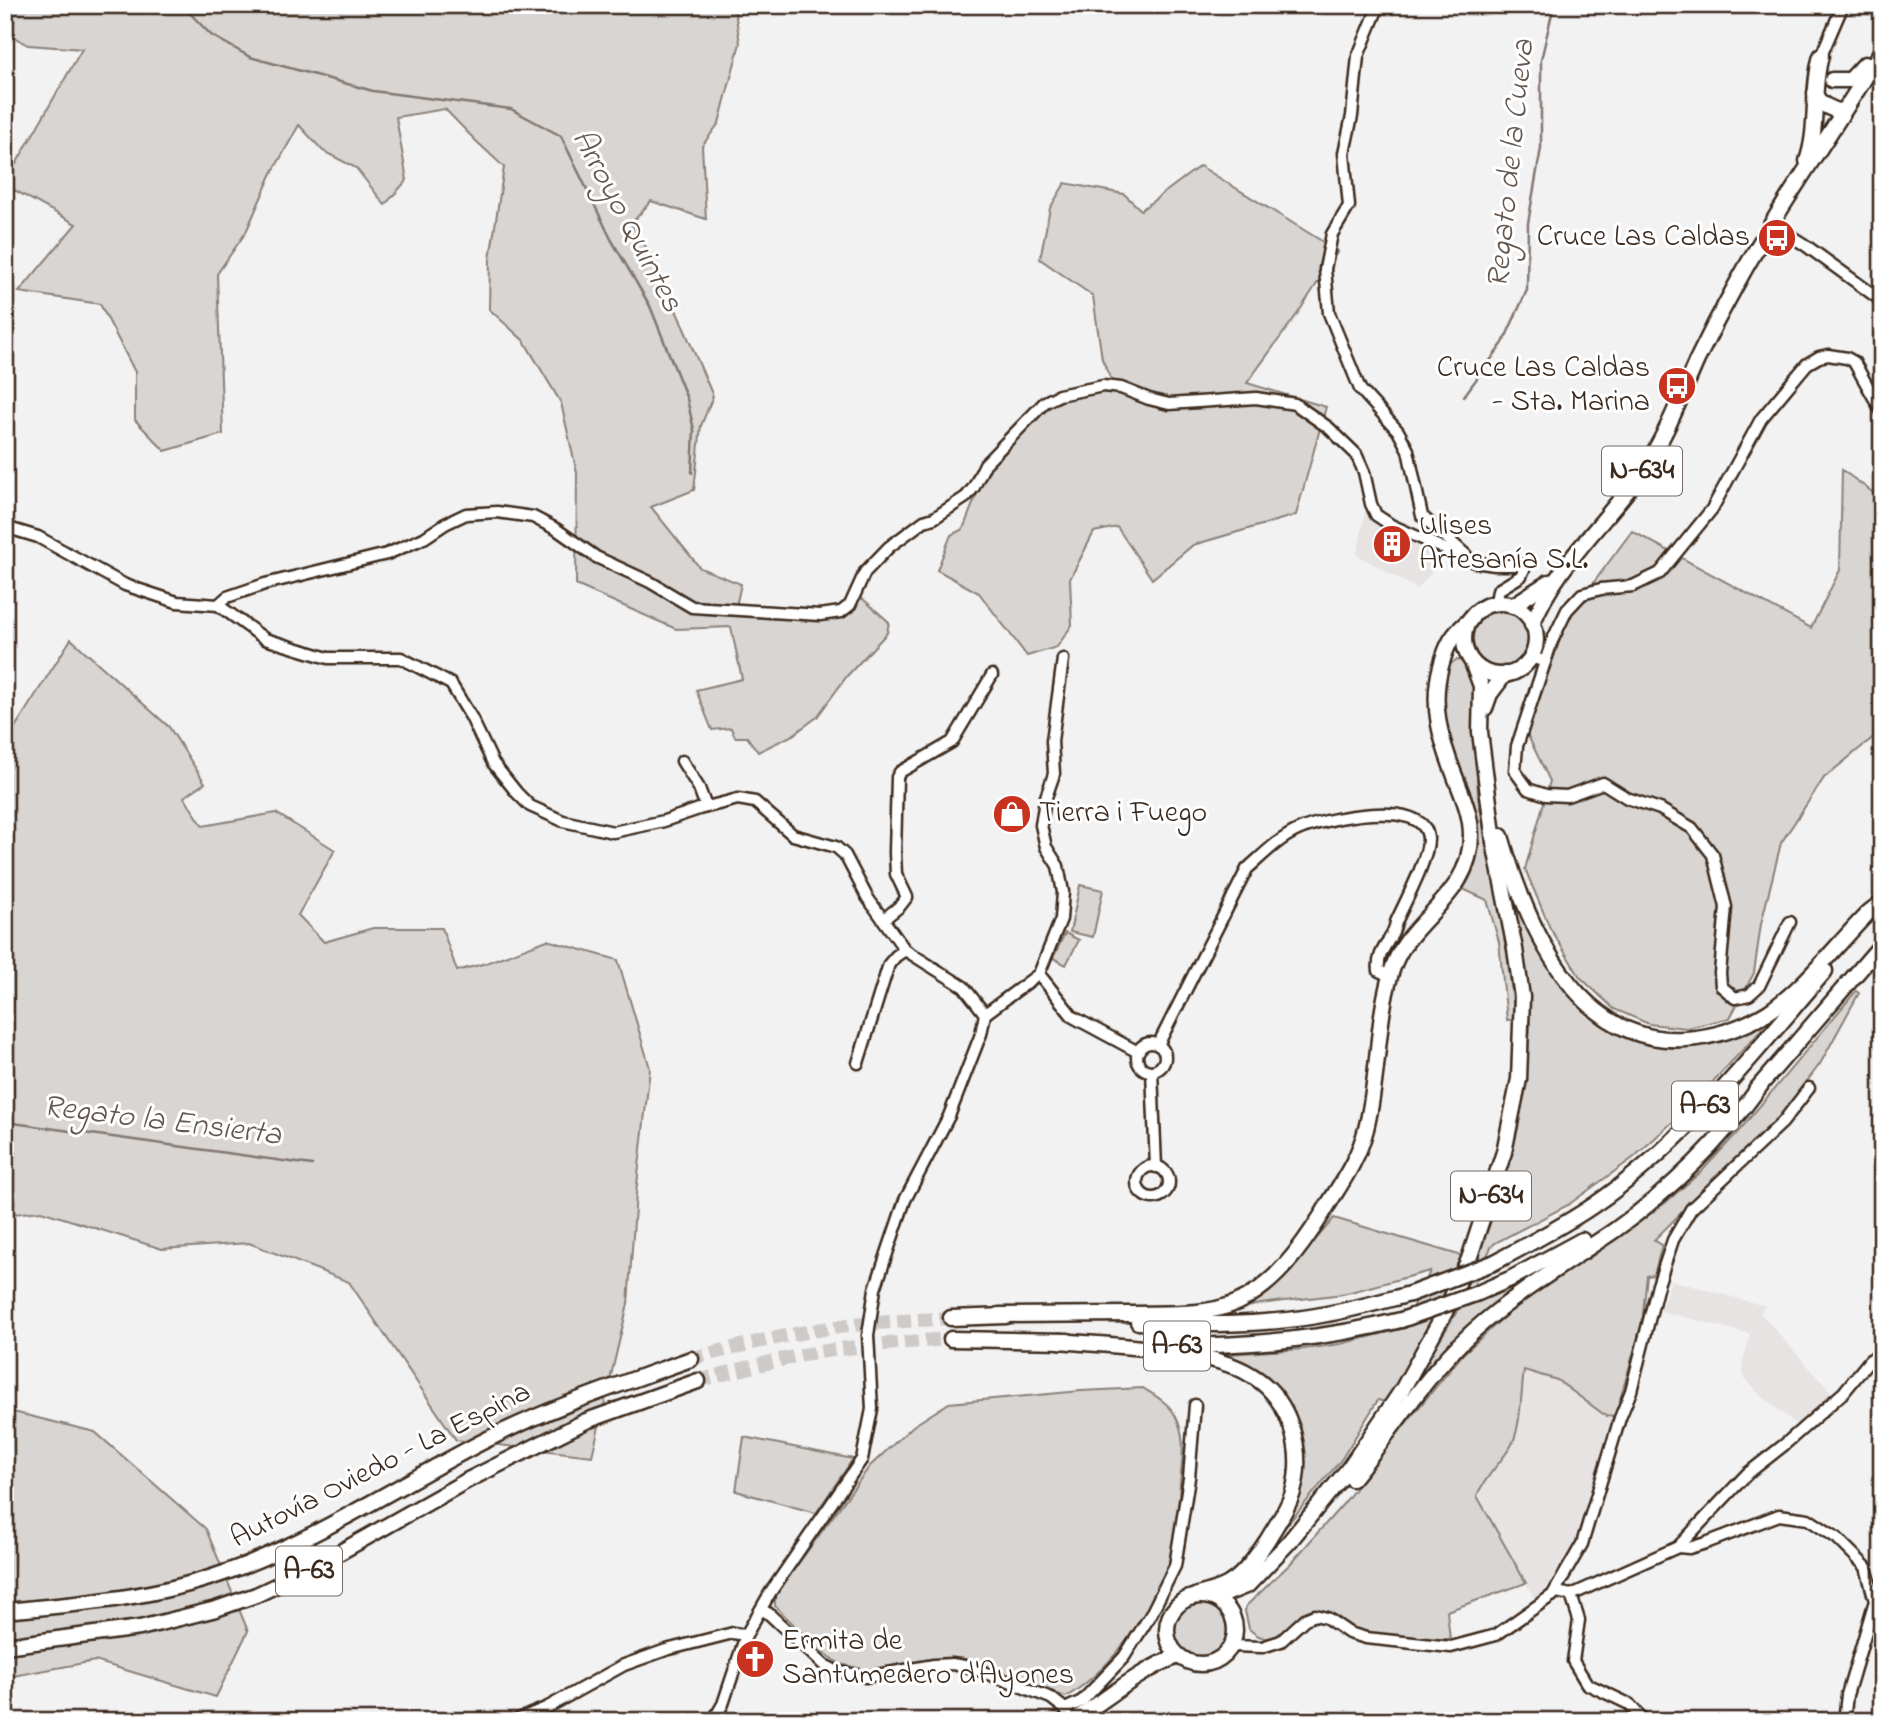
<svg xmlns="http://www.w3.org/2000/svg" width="1887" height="1726" viewBox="0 0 1887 1726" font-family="'Indie Flower',sans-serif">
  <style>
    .built { fill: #e6e3e2 }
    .green { fill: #d8d5d2; stroke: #8a8078; stroke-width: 2 }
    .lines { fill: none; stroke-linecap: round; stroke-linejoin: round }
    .stream { stroke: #827770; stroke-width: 2.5 }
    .highway-tunnel { stroke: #cecac8; stroke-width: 14; stroke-dasharray: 14 7; stroke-linecap: butt }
    .minor-casing { stroke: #3b2a1e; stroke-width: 15 }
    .highway-casing { stroke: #3b2a1e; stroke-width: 19 }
    .minor { stroke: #fff; stroke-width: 10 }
    .highway { stroke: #fff; stroke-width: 14 }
    .highway-bridge-casing { stroke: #3b2a1e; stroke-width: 19; stroke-linecap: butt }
    .highway-bridge { stroke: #fff; stroke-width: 14 }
    .labels { text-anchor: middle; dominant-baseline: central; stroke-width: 6; stroke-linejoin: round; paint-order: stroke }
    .shield { fill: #fff; stroke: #766a62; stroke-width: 2 }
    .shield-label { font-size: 28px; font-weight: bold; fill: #3b2a1e }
    .poi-label { font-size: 30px; fill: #3b2a1e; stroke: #fff; text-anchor: start }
    .street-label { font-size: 30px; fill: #3b2a1e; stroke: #fff }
    .water-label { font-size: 32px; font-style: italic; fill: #65574e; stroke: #fff }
  </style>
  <rect width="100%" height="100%" fill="#f3f2f2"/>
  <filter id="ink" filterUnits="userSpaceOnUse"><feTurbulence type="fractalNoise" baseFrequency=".0143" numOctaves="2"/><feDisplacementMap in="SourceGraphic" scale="14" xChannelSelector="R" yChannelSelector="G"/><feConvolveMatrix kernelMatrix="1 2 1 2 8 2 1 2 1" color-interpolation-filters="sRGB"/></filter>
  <g filter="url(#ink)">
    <!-- built -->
    <g class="built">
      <polygon points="1372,508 1447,555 1417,589 1357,555 1365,512"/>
      <polygon points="1671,1280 1765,1306 1760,1313 1833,1394 1798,1426 1756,1391 1745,1379 1742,1366 1750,1334 1660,1311"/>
      <polygon points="1524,1369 1557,1380 1606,1416 1615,1417 1579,1544 1558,1576 1535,1600 1477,1496 1479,1488 1493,1473 1513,1443"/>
    </g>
    <!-- green -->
    <g class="green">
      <polygon points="5,5 734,5 740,43 719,123 702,146 706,219 651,201 631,224 655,261 713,396 701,426 694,490 651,507 700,568 741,584 734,615 836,619 850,610 859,599 863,599 889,622 887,633 847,676 817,717 793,735 758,752 747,737 735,737 731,728 712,730 696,690 742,679 731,627 676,629 576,585 577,473 561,403 524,341 489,309 490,259 504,167 475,140 445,109 396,117 407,180 385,205 356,168 323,151 299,125 271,175 246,232 217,274 223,434 165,451 135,420 135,372 100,304 19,292 76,224 5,185 5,183 82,49 28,45 5,32"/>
      <polygon points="1200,166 1338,251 1298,313 1247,383 1326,407 1296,515 1193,545 1152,579 1117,527 1094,532 1070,579 1072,625 1057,647 1027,656 979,593 937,570 951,535 963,529 987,468 1033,421 1053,405 1064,400 1095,393 1116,391 1102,359 1093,296 1040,259 1050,208 1065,183 1124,194 1141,210"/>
      <polygon points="1842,470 1882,499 1882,730 1824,778 1781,843 1761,924 1754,973 1730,1018 1687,1028 1649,1024 1614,1009 1580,977 1550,928 1525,869 1550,781 1527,734 1568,617 1632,531 1811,628 1840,570"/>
      <circle cx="1501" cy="639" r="28"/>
      <polygon points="71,639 169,727 205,783 184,797 203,826 276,813 335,850 298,915 324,942 373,928 442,928 457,971 486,963 547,940 618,960 650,1068 636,1194 628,1304 592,1456 456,1440 349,1282 249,1243 162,1249 41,1211 5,1215 5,743"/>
      <path d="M1456,660L1463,661L1474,684L1478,798L1505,936L1515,1020H1507L1499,942L1487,900L1463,889C1475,870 1480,851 1478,828C1472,775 1438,740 1445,683C1446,674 1447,665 1456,660Z"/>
      <polygon points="1080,885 1103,890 1093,937 1070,932"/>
      <polygon points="1511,887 1553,970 1647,1041 1772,1019 1687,1109 1633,1158 1568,1205 1495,1243 1491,1247 1464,1307 1522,1283 1471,1327 1402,1401 1456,1313 1491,1221 1518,1128 1526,1079 1530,1026 1524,955"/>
      <polygon points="1065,933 1079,940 1066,965 1053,958"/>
      <path d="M1856,991L1859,993L1820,1064L1776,1122L1731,1163L1654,1240L1662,1245L1654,1275L1647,1276L1642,1323L1615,1417L1606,1416L1557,1380L1524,1370C1521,1391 1521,1429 1511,1446C1502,1461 1482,1481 1477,1496L1526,1583L1447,1611L1450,1639C1423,1639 1391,1640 1365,1633C1349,1629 1334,1609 1317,1610C1289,1611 1280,1658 1249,1629L1245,1611L1246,1606L1290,1564L1344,1503L1396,1435L1463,1354L1515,1307L1586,1257L1588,1259L1665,1203L1702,1171L1738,1132Z"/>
      <polygon points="1334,1218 1462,1256 1433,1320 1386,1402 1378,1400 1341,1460 1277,1537 1303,1450 1298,1426 1284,1397 1274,1385 1252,1367 1228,1354 1304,1349 1340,1344 1406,1328 1415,1300 1419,1298 1430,1271 1343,1294 1260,1304 1235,1310 1261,1296 1281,1281 1308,1243 1318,1237"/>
      <path d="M1143,1388C1154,1395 1169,1403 1175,1415C1187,1437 1182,1460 1180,1484C1178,1506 1177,1531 1172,1553C1159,1606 1112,1669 1066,1697L962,1658L867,1670L840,1664L819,1650L775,1606V1595L870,1466L913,1426L949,1403L1081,1391Z"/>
      <polygon points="5,1410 95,1432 206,1529 248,1631 216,1697 95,1661 13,1676 5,1681"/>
      <polygon points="744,1437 853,1459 816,1513 736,1491"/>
      <circle cx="1201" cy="1629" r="28"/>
    </g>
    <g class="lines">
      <!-- stream -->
      <g class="stream">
        <polyline points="182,5 211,35 250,57 373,91 511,109 561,136 611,239 650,306 687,399 694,430 692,473"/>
        <polyline points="1464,396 1503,343 1527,290 1528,223 1541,148 1541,60 1554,5"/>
        <polyline points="5,1124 13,1123 312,1165"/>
      </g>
      <!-- highway-tunnel -->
      <g class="highway-tunnel">
        <path d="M691,1359C731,1348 771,1338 812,1331C857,1323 904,1321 951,1318"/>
        <path d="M698,1381C738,1370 779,1359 820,1352C863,1345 907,1342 951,1339"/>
      </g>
      <!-- minor casing -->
      <g class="minor-casing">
        <g id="minor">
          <polyline points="1379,5 1358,56 1352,116 1344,153 1349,206 1332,234 1325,269 1329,313 1360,389 1398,431 1408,450 1422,516 1466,555"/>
          <polyline points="1821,56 1843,5"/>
          <polyline points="1772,224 1805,245 1882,301"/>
          <polyline points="5,527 38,537 125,585 177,602 218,605 265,639 328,658 401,658 451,684 471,717 493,763 517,793 530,806 563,821 613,832 664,821 699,809 738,799 755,802 793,835 836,847 845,855 867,897 905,950 964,987 985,1014"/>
          <polyline points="218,605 227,597 265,584 387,554 424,538 445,524 466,514 497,512 533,517 556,529 596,557 650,582 692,607 820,615 841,612 850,605 865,572 889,547 924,521 934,518 966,497 974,487 985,464 1045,402 1059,395 1103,386 1121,388 1149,399 1169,404 1256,398 1295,404 1329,428 1356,454 1364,472 1371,504 1376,515 1391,525 1474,562 1495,565 1526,565 1521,576 1498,590 1496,603"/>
          <polyline points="1532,657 1545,662 1552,641 1567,610 1582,594 1601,589 1633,586 1660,573 1712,509 1761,419 1807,364 1819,357 1828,355 1847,358 1854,362 1882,412"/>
          <polyline points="1545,662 1517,746 1515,771 1528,789 1546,795 1567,796 1603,783 1627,798 1660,809 1692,828 1713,855 1726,907 1720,973 1721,986 1735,998 1749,995 1759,986 1790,922"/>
          <polyline points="682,761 699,788 706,807"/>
          <polyline points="884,919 900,906 907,897 896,874 895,853 897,777 900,772 952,742 992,675"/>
          <polyline points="1039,974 1073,1017 1138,1052"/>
          <circle cx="1151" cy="1057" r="14"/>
          <path d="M1158,1045L1247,869C1263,855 1278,839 1298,830C1322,819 1425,796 1428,838C1429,858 1405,902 1396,922C1393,942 1376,949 1379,971L1390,976"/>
          <polyline points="858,1063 889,964 896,956 905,950"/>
          <polyline points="1152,1071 1156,1167"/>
          <circle cx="1153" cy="1182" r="16"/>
          <polyline points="1678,1547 1689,1548 1706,1543 1779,1515 1808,1519 1837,1538 1866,1567 1882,1628"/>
          <polyline points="1571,1595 1678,1547 1747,1474 1784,1445 1844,1392 1870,1360 1882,1353"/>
          <polyline points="1552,1596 1582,1544 1620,1418 1631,1391 1658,1285 1673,1240 1691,1209 1783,1122 1809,1088"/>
          <polyline points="761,1610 768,1613 824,1665 836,1671 865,1677 934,1665 952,1664 970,1667 1051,1698 1065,1709 1073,1721"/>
          <polyline points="1231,1646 1262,1647 1281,1641 1305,1619 1315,1615 1327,1618 1349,1633 1366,1638 1451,1647 1496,1635 1557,1592 1571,1595 1579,1620 1573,1661 1587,1684 1629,1704 1644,1721"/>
          <polyline points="1065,1709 1082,1701 1124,1657 1150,1616 1175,1566 1189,1478 1195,1405"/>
          <polyline points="514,1721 548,1707 624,1665 666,1650 733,1633 746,1635"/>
          <polyline points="713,1721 723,1704 746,1635 770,1593 862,1459 872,1409 868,1335 875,1289 905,1200 949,1116 981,1034 985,1014 1039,974 1061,919 1063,892 1058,866 1046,847 1041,825 1045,800 1054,774 1052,741 1063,659"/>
          <polyline points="1844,1721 1847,1695 1874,1604"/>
        </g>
      </g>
      <!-- highway casing -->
      <g class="highway-casing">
        <g id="highway">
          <polyline points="1832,80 1850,80 1865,64"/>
          <path d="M1815,93C1818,104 1832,110 1843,112"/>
          <path d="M1807,161C1819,127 1811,91 1821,56"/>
          <circle cx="1500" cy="639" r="36"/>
          <polyline points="1512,606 1549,582"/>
          <path d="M1532,625C1556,564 1606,523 1643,470C1666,436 1680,398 1697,360C1709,335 1722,310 1736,285C1780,204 1835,129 1882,50"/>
          <polyline points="1485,708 1490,694 1505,674"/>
          <path d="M1501,836C1526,923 1576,1047 1686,1039C1715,1037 1742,1028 1767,1013C1805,988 1837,944 1869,912L1882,902"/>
          <polyline points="1756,1090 1882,944"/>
          <path d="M1493,1263C1527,1245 1562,1227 1594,1205C1685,1143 1754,1053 1825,971"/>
          <polyline points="1478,1293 1510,1279 1582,1240"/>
          <path d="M999,1315C1043,1315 1087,1314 1131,1314C1165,1313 1204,1316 1236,1303C1274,1286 1301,1248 1323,1213C1339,1186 1358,1161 1366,1129C1379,1078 1376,1023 1391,973C1407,917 1471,900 1471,835C1471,815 1463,797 1456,779C1441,741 1430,706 1441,666C1447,644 1452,634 1471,619"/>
          <polyline points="951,1318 1006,1316"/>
          <path d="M1138,1322C1198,1325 1257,1326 1316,1316C1348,1311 1379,1302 1410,1294"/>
          <polyline points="951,1339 1068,1341"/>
          <path d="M1059,1341C1111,1346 1208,1348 1251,1375C1290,1398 1305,1450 1293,1492C1288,1509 1276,1525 1268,1539C1258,1554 1245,1574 1230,1583C1220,1590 1206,1592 1195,1596"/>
          <path d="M1176,1346C1254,1345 1325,1339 1401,1320"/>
          <path d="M1352,1479C1396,1426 1431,1365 1485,1321C1526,1287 1571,1260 1615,1230C1671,1190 1721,1140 1761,1085"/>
          <circle cx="1201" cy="1630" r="34"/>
          <polyline points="1216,1598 1248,1585 1289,1542 1349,1468 1402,1390 1445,1312 1469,1259 1504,1152 1519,1079 1522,997 1515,949 1494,842 1480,732 1481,686 1472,662"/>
          <path d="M5,1611C79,1604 154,1598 224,1573C316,1540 398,1485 484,1441C551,1407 621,1384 691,1359"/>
          <polyline points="5,1646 140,1628 216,1609 256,1595 305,1572 468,1480 586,1421 698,1381"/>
          <path d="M1073,1721C1107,1699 1140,1670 1178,1656"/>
        </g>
      </g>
      <!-- minor -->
      <use href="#minor" class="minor"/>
      <!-- highway -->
      <use href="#highway" class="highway"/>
      <!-- highway-bridge casing -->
      <g class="highway-bridge-casing">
        <g id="highway-bridge">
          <polyline points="1410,1294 1493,1263"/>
          <polyline points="1401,1320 1478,1293"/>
        </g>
      </g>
      <!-- highway-bridge -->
      <use href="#highway-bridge" class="highway-bridge"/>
    </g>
  </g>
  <!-- icons -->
  <defs>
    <g id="bus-disc" transform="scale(2.0125)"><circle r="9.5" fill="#c8321e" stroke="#fff"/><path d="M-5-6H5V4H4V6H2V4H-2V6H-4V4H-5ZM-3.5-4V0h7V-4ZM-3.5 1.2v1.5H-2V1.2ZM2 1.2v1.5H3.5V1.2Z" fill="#fff"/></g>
    <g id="building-disc" transform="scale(2.0125)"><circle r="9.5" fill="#c8321e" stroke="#fff"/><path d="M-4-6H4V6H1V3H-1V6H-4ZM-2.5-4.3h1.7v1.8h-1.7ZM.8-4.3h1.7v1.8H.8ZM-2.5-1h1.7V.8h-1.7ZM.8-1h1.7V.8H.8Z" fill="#fff"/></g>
    <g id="shop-disc" transform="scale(2.0125)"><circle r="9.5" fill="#c8321e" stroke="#fff"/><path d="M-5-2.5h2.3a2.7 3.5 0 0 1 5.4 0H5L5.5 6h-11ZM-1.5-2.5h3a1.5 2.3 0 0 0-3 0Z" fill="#fff"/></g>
    <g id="church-disc" transform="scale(2.0125)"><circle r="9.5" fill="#c8321e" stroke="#fff"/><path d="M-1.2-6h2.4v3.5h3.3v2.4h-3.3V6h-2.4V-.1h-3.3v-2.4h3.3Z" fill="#fff"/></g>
  </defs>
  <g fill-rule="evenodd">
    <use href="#bus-disc" x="1777" y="238"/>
    <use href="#bus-disc" x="1677" y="386"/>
    <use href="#building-disc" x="1392" y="544"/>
    <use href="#shop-disc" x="1012" y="814"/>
    <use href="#church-disc" x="755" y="1659"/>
  </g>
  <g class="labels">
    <!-- shield labels -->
    <g class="shield">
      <rect x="1602" y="446.5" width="80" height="49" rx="5"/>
      <rect x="1672" y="1081.5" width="66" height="49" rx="5"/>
      <rect x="1451" y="1171.5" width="80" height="49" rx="5"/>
      <rect x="1144" y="1321.5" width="66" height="49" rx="5"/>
      <rect x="276" y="1546.5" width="66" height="49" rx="5"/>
    </g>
    <g class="shield-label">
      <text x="1642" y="471">N-634</text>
      <text x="1705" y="1106">A-63</text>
      <text x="1491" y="1196">N-634</text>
      <text x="1177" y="1346">A-63</text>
      <text x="309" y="1571">A-63</text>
    </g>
    <!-- poi labels -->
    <g class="poi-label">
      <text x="1750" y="238" text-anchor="end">Cruce Las Caldas</text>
      <text x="1650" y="369" text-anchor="end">Cruce Las Caldas<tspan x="1650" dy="34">- Sta. Marina</tspan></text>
      <text x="1419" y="527">Ulises<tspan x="1419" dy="34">Artesanía S.L.</tspan></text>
      <text x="1039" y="814">Tierra i Fuego</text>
      <text x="782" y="1642">Ermita de<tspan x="782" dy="34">Santumedero d'Ayones</tspan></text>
    </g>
    <!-- street labels -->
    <g class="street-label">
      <text transform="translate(381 1466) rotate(-27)">Autovía Oviedo - La Espina</text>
    </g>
    <!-- water labels -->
    <g class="water-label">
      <text transform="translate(1512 164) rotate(-84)">Regato de la Cueva</text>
      <text transform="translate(626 221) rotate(62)">Arroyo Quintes</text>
      <text transform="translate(162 1122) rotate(7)">Regato la Ensierta</text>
    </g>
  </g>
  <!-- margin -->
  <rect width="1887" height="1726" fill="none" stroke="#fff" stroke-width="28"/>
  <rect x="14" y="14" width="1859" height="1698" fill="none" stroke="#3b2a1e" stroke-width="2.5" filter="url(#ink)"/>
</svg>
